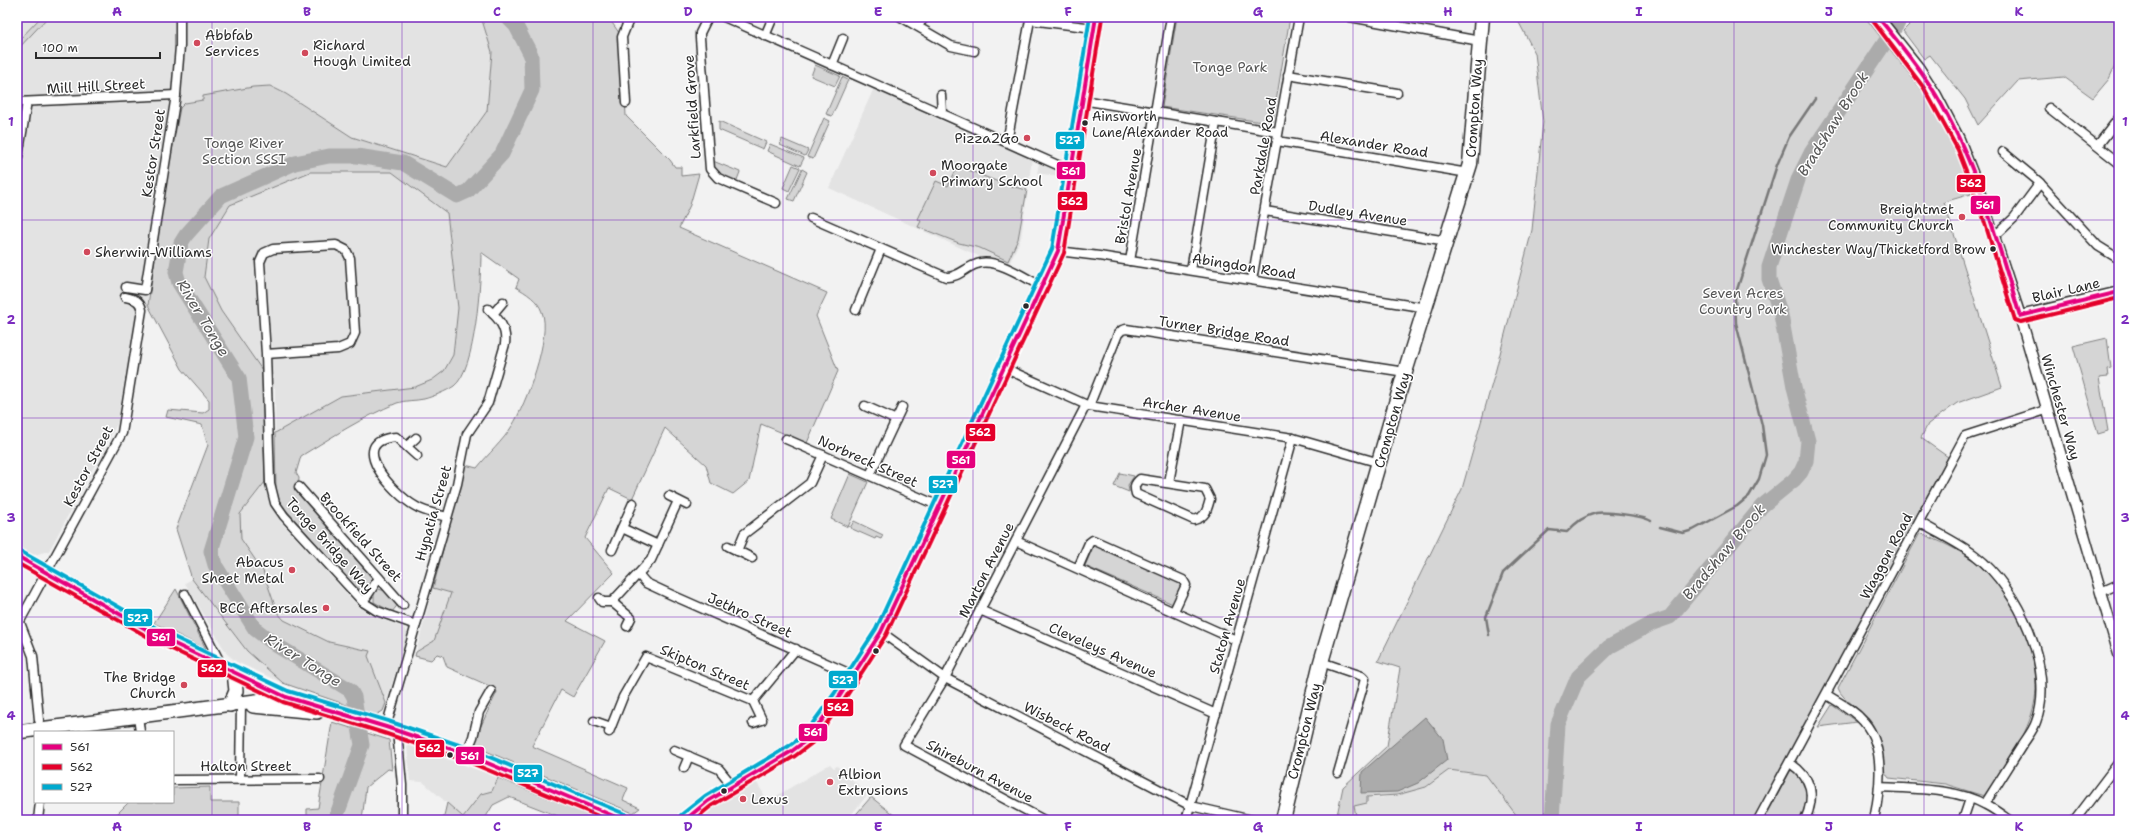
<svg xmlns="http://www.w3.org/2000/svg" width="2136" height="837" viewBox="0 0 2136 837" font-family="'Shantell Sans',sans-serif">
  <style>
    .built { fill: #e3e3e3 }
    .green { fill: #d5d5d5; stroke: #808080 }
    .water { fill: #ababab; stroke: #787878 }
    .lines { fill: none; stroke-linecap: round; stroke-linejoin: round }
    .stream { stroke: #787878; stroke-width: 2.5 }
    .river { stroke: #ababab; stroke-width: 15 }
    .minor-casing { stroke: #2b2b2b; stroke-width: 11 }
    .tertiary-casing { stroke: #2b2b2b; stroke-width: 13 }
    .secondary-casing { stroke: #2b2b2b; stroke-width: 15 }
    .primary-casing { stroke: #2b2b2b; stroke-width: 16 }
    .trunk-casing { stroke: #2b2b2b; stroke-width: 17 }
    .minor { stroke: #fff; stroke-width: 8 }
    .tertiary { stroke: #fff; stroke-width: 10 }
    .secondary { stroke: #fff; stroke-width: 12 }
    .primary { stroke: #fff; stroke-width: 13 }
    .trunk { stroke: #fff; stroke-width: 14 }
    .bus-1-casing { stroke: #fff; stroke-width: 7 }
    .bus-2-casing { stroke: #fff; stroke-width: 7 }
    .bus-3-casing { stroke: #fff; stroke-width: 7 }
    .bus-1 { stroke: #e5007d; stroke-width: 4 }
    .bus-2 { stroke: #e4002b; stroke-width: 4 }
    .bus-3 { stroke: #00a9ce; stroke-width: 4 }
    .grid { fill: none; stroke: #7b2cbf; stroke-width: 1; stroke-opacity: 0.55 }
    .poi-dot { fill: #d1495b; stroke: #fff; stroke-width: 1.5 }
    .bus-dot { fill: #2b2b2b; stroke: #fff; stroke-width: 1.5 }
    .labels { text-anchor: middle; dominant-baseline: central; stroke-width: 3; stroke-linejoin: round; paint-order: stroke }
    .bus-label { font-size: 13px; fill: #2b2b2b; stroke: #fff; text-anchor: start }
    .poi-label { font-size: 14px; fill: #2b2b2b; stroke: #fff; text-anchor: start }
    .park-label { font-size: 14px; fill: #565656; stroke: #fff }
    .street-label { font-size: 14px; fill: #2b2b2b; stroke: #fff }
    .water-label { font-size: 15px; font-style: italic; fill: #585858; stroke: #fff }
    .line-badge { stroke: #fff; stroke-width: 1.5 }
    .badge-label { font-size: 11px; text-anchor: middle; font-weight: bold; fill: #fff }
    .neatline { fill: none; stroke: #7b2cbf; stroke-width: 1.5 }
    .grid-label { font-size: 13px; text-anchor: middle; font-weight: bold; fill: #7b2cbf }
  </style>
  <rect width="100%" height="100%" fill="#f2f2f2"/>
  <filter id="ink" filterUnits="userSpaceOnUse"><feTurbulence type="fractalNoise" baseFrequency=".025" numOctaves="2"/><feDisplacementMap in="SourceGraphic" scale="8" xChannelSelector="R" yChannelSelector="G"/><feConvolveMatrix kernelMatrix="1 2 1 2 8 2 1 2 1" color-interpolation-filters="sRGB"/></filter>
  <g filter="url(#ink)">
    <!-- built -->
    <g class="built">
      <polygon points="17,17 481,17 492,52 487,111 447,167 352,137 286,94 270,86 185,103 166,183 138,363 129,362 125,376 118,422 49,551 33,555 17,546"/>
      <polygon points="874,88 940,120 1032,159 1021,238 1007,269 829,188"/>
      <polygon points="1039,163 1063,174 1063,177 1037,173"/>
      <polygon points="310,172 392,172 447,213 458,308 456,337 453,355 444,371 432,380 415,387 341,396 275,433 275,389 221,311 204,277 209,239 230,205"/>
      <polygon points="265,482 272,506 280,521 357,605 368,614 403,627 408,633 386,703 368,656 370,651 329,642 284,620 277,612 263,571 241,539 240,523 240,514"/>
      <polygon points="192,579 247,651 283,683 237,662 227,654 185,583"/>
      <polygon points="433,588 451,593 434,641 416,652"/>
      <polygon points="407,745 495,776 498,778 492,791 481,794 463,817 423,782 410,781"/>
      <polygon points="830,764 834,768 837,766 868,794 847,820 697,820 727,794 754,778 768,801"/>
      <polygon points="1449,770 1486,775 1494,783 1520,820 1357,820 1354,806 1367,803 1367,797 1381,798 1426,787"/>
    </g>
    <!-- green -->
    <g class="green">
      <polygon points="41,17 48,17 17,50 17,42"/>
      <path d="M481,17H608L622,37L626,116L670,160L675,167H681V176L699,174L690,205L679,228L827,293L816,316L838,371L807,443L761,424L749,481L733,494L711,483L706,465L665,428L632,499L609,488L585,538L614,573L567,621L605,641L573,697L561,690L532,746L628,788L623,800L640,808L633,813L474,746L480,728L497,692L496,689L447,667L443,656L437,654L431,660L415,656L416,652L434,641L451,593L433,588L465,465L477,468C488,454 503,441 512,426C526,404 552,336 542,312C538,300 526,293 516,287L519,279L481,252C481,279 476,370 454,386C447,391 432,397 424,399C415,401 405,400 397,403C363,417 332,437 301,456L296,473L299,478L298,494L373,579L365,588L360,589L354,586L280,503L276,489L275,433L341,396L415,387L432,380L444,371L453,355L458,308L447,213L392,172H310L230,205L209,239L204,277L221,311L262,370L265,482L240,514L241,539L263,571L277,612L284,620L329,642L370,651L368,656L386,703L383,711L376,715L283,683L247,651L192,579L176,529L208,445L202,425L166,417L168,410L203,413L209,409V400L182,369L148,305L166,183L180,108L185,103L203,100V96L253,87L270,86L286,94L352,137L447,167L487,111L492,52Z"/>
      <polygon points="1177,17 1290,17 1273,120 1269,123 1162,107"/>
      <polygon points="1516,17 1865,17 1937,110 1956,150 1971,194 1944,202 2002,387 1957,403 1928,424 1921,438 1948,457 1754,820 1520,820 1486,775 1449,770 1426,787 1397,795 1367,797 1367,803 1354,806 1357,820 1336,820 1343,787 1387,746 1400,668 1378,661 1462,489 1495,373 1532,230 1543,122 1535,53"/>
      <polygon points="1907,17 2119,17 2119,57 2109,79 2093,98 2064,77 2018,81 1978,125 1965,99 1930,55 1924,59 1903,31 1909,25"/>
      <polygon points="815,65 840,76 835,86 811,76"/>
      <polygon points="842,77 848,80 832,116 826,114"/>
      <polygon points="824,118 830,121 813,159 807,157"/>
      <polygon points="719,121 766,142 763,149 719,130"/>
      <polygon points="782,139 808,150 805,156 780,145"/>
      <polygon points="770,144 804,158 800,166 767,151"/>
      <path d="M713,161L740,172L737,180L734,181C724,177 714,174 713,161Z"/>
      <polygon points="793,165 800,168 789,191 783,188"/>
      <polygon points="958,166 1006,185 1027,190 1018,239 1008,261 980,248 959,243 918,227 921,221 918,219 936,181 948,186"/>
      <polygon points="802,169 807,172 794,201 788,199"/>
      <polygon points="2107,338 2111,368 2107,369 2108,377 2099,378 2108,431 2098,434 2073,346"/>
      <polygon points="1120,473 1134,476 1128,485 1129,492 1114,486"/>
      <polygon points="850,474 868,482 848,527 831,519"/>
      <polygon points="854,521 883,535 881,539 876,537 875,539 850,528"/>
      <path d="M1920,533C1939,541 1958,549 1974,561C2013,590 2046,660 2033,709C2025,741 2002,769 1984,796L1945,784L1889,778C1881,769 1883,760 1881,749C1880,741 1877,733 1873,725C1865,710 1842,701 1838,688Z"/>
      <polygon points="1094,545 1179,582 1181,587 1173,604 1085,566"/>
      <polygon points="176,589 206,649 154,623"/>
      <polygon points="378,589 386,591 399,603 392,612 374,602 374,592"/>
      <polygon points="1832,705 1857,722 1818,727"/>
      <polygon points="332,722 389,740 392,770 388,769 366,787 362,820 284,820 307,819 307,809 318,808"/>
      <path d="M1791,770C1811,780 1808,803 1800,820H1764Z"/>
      <polygon points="498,778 601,820 568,820 509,797 493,805 484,820 443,820 447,803 463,817 481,794 492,791"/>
      <polygon points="210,787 210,802 239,802 239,820 111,820 129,802 173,802 173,788"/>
      <polygon points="871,797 900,820 851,820"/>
    </g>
    <!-- water -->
    <polygon class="water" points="1425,717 1443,739 1447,760 1418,783 1397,792 1361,793 1362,772"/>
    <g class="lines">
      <!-- stream -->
      <g class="stream">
        <polyline points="1660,527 1683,533 1693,530 1737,506 1749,496 1759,479 1766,455 1762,425 1736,323 1735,296 1777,165 1789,137 1815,99"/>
        <path d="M1489,635L1486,617L1503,573L1549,530L1567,532C1575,523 1584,516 1596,513C1605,511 1644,516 1651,521"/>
      </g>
      <!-- river -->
      <g class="river">
        <polyline points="335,820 362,745 354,697 350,690 276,645 255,629 215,565 211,551 246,437 239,378 179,283 176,272 181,243 186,235 221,196 295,163 329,156 357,156 403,163 457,196 468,191 502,154 532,90 531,55 516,26 507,17"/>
        <polyline points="1552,820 1558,724 1578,677 1609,647 1653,623 1670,617 1762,506 1794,480 1801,472 1806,461 1808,441 1794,387 1781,315 1769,279 1769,267 1799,177 1811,153 1898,23 1898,17"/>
      </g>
      <!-- minor casing -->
      <g class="minor-casing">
        <g id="minor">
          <polyline points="708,17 700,33 700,38 710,169 718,178 776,203"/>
          <polyline points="724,17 1071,171"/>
          <polyline points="901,17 951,46 974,51"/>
          <polyline points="1350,17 1480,41"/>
          <polyline points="917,26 925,17"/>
          <polyline points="765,36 773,17"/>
          <polyline points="832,65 843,38"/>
          <polyline points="1288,75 1397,93"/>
          <polyline points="941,95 942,113"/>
          <polyline points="1082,100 1278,132"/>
          <polyline points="17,102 176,95"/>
          <polyline points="626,103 622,37 630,17"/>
          <polyline points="2049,108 2119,163"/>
          <polyline points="1277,141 1468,173"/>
          <polyline points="1007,142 1030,20 1094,28"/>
          <polyline points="2098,145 2119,118"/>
          <polyline points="2003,152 2038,181 2098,246 2119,259"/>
          <polyline points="17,163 27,102"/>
          <polyline points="1265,211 1447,241"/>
          <path d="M811,218L946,277C958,278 966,267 977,264C995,257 1026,278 1042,287"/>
          <polyline points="1995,236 2014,218 2040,183"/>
          <polyline points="1058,251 1099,256 1427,308"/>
          <polyline points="1130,261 1171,17"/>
          <polyline points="1191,270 1216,123"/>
          <polyline points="1252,280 1299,17"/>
          <polyline points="126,287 145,290 176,95 180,46 180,17"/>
          <polyline points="856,310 881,249"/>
          <polyline points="493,314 503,302"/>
          <polyline points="266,354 338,349 350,344 355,333 350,258 346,250 336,245 273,249 264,253 260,262 266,354 270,483 275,503 284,516 363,602 377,611 416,625"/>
          <polyline points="1004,368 1089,406 1293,438 1380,463"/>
          <polyline points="865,406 896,420"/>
          <polyline points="1089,406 1118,334 1122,330 1126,329 1405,372"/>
          <polyline points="786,439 939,506"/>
          <polyline points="407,446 416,438"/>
          <path d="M417,456L396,437C343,441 395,495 415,506C424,512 437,514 447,517"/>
          <polyline points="870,475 902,407"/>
          <path d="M1140,479L1205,489L1210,499C1207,510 1206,517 1194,520L1136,494C1134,487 1134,484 1140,479Z"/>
          <polyline points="1169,482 1181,420"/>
          <polyline points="299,487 403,605"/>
          <polyline points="669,496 687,505"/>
          <path d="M1919,522C1937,533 1959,543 1976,556C2018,588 2056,670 2036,722C2033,731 2026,739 2021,747C2009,766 1997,785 1985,804"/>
          <polyline points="622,528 658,545"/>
          <polyline points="1016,541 1236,640"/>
          <polyline points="728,546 752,558"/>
          <polyline points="612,550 633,503"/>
          <polyline points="737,551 744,534 810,483 823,455"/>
          <polyline points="1078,568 1089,543 1093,540 1183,580 1186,585 1174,611"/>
          <polyline points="639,575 646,583 674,596 853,675"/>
          <polyline points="2101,592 2119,584"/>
          <polyline points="185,594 222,666"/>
          <polyline points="599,598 602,602 612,602"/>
          <polyline points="363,602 379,578"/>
          <polyline points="980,610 1216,714"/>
          <polyline points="17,615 33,656 39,720"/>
          <path d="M20,621L122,433L142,310C140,300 134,299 125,297"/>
          <polyline points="627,626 631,618 612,602 651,560 678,501"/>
          <polyline points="881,632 945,678 1191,806 1252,820"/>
          <polyline points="1321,662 1362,676 1365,679 1338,773"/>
          <path d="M1827,695C1840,703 1854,710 1864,722C1886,747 1880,790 1874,820"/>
          <polyline points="753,701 796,649"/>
          <polyline points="138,716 140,732"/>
          <polyline points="594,721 611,727"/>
          <polyline points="753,723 762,720 753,701"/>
          <path d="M386,727L457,484L467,434L488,403L505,344C507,328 499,319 488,309"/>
          <polyline points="397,731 402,785 402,820"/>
          <polyline points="609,732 623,697 646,657 753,701"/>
          <polyline points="674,750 719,769 732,785"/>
          <polyline points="466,754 473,737 479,712 491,691"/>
          <path d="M1790,763C1812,778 1816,795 1805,820"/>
          <polyline points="684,768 689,756"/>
          <polyline points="240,779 241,704"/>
          <polyline points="173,780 320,779"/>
          <path d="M1879,787C1912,789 1956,788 1986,805C1994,809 2002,815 2009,820"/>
          <polyline points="38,820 40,802"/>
          <polyline points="1044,820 904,745 945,678 1086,405"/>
          <polyline points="1186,820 1293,438"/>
          <polyline points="1758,820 1965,436 2046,410"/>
          <polyline points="1963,820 1970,799"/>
          <polyline points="2075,820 2119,762"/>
        </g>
      </g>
      <!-- tertiary casing -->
      <g class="tertiary-casing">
        <g id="tertiary">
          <polyline points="1878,17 1918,67 1936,95 1959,139 1977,185 2020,316 2119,654"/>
          <polyline points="2020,316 2119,292"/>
        </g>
      </g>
      <!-- secondary casing -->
      <g class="secondary-casing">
        <polyline id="secondary" points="685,820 708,801 792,751 808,739 839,697 881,632 1058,251 1096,17"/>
      </g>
      <!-- primary casing -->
      <g class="primary-casing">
        <g id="primary">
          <polyline points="17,556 160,637 286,697 386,727 466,754 623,820"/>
          <polyline points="230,705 236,691 234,672"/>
          <polyline points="253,706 317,712"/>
          <polyline points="17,732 286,697"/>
        </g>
      </g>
      <!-- trunk casing -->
      <g class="trunk-casing">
        <polyline id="trunk" points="1283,820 1321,662 1405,372 1470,164 1482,17"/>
      </g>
      <!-- minor -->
      <use href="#minor" class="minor"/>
      <!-- tertiary -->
      <use href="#tertiary" class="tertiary"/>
      <!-- secondary -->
      <use href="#secondary" class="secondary"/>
      <!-- primary -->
      <use href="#primary" class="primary"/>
      <!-- trunk -->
      <use href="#trunk" class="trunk"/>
      <!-- bus-1 casing -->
      <g class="bus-1-casing">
        <g id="bus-1">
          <path d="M1878,17C1898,42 1919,67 1936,95C1977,163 1997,241 2020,316L2119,292"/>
          <polyline points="17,556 160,637 286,697 386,727 466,754 623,820"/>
          <polyline points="685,820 708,801 792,751 808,739 839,697 881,632 1058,251 1096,17"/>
        </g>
      </g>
      <!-- bus-2 casing -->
      <g class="bus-2-casing">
        <g id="bus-2">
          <polyline points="1873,21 1924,88 1958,150 1979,204 2015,320 2021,322 2119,298"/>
          <polyline points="17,563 157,642 283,702 384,733 464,760 608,820"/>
          <polyline points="694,820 711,806 795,756 812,743 844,700 886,635 1064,253 1102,18"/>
        </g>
      </g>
      <!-- bus-3 casing -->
      <g class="bus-3-casing">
        <g id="bus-3">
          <polyline points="20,551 163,632 288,691 388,721 468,748 625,814"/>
          <polyline points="681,815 705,796 789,746 804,735 834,694 876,629 1052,249 1090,17"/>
        </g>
      </g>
      <!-- bus-1 -->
      <use href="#bus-1" class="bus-1"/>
      <!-- bus-2 -->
      <use href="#bus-2" class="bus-2"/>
      <!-- bus-3 -->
      <use href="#bus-3" class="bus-3"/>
    </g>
  </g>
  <!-- grid -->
  <path class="grid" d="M212,17V820M402,17V820M593,17V820M783,17V820M973,17V820M1163,17V820M1353,17V820M1543,17V820M1734,17V820M1924,17V820M17,220H2119M17,418H2119M17,617H2119"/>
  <!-- markers -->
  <g class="poi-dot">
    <circle cx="197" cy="43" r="4"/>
    <circle cx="305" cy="53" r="4"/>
    <circle cx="1027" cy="138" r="4"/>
    <circle cx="933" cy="173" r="4"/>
    <circle cx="1962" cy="217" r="4"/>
    <circle cx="87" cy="252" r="4"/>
    <circle cx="292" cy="570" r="4"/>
    <circle cx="326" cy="608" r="4"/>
    <circle cx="184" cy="685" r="4"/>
    <circle cx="830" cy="782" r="4"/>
    <circle cx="743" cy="799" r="4"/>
  </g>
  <g class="bus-dot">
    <circle cx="1085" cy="123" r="3.5"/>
    <circle cx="1993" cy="249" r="3.5"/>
    <circle cx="1026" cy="306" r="3.5"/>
    <circle cx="876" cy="651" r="3.5"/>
    <circle cx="450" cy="755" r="3.5"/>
    <circle cx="724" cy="791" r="3.5"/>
  </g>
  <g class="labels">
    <!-- bus labels -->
    <g class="bus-label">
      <text x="1092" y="116">Ainsworth<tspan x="1092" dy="16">Lane/Alexander Road</tspan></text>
      <text x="1986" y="249" text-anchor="end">Winchester Way/Thicketford Brow</text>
    </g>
    <!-- poi labels -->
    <g class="poi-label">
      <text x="205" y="35">Abbfab<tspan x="205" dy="16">Services</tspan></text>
      <text x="313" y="45">Richard<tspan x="313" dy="16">Hough Limited</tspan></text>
      <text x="1019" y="138" text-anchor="end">Pizza2Go</text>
      <text x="941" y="165">Moorgate<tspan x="941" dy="16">Primary School</tspan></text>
      <text x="1954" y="209" text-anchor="end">Breightmet<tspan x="1954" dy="16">Community Church</tspan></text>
      <text x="95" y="252">Sherwin-Williams</text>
      <text x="284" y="562" text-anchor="end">Abacus<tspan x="284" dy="16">Sheet Metal</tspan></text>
      <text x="318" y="608" text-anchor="end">BCC Aftersales</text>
      <text x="176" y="677" text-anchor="end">The Bridge<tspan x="176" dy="16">Church</tspan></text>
      <text x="838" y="774">Albion<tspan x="838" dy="16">Extrusions</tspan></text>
      <text x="751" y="799">Lexus</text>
    </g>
    <!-- park labels -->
    <g class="park-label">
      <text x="1230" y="67">Tonge Park</text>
      <text x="244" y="143">Tonge River<tspan x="244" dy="16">Section SSSI</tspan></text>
      <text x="1743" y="293">Seven Acres<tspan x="1743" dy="16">Country Park</tspan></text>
    </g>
    <!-- street labels -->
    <g class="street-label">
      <text transform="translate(96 86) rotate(-3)">Mill Hill Street</text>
      <text transform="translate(692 107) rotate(-94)">Larkfield Grove</text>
      <text transform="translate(1474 108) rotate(-86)">Crompton Way</text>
      <text transform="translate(1374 144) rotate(9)">Alexander Road</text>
      <text transform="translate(1263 146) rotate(-80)">Parkdale Road</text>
      <text transform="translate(153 153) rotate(-81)">Kestor Street</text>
      <text transform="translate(1128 196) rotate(-80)">Bristol Avenue</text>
      <text transform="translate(1358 213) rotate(9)">Dudley Avenue</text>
      <text transform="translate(1244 266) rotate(9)">Abingdon Road</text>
      <text transform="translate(2066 290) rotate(-13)">Blair Lane</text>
      <text transform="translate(1224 331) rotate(9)">Turner Bridge Road</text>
      <text transform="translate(2061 407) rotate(74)">Winchester Way</text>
      <text transform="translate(1192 409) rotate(9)">Archer Avenue</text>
      <text transform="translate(1392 420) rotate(-74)">Crompton Way</text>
      <text transform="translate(868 461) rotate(24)">Norbreck Street</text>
      <text transform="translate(88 466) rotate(-62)">Kestor Street</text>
      <text transform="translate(433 513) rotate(-74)">Hypatia Street</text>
      <text transform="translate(361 537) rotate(48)">Brookfield Street</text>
      <text transform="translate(330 545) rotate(48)">Tonge Bridge Way</text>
      <text transform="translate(1886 556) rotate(-62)">Waggon Road</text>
      <text transform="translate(986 570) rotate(-63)">Marton Avenue</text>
      <text transform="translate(750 615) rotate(24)">Jethro Street</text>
      <text transform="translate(1227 626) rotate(-74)">Staton Avenue</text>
      <text transform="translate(1103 650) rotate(24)">Cleveleys Avenue</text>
      <text transform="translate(705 667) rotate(23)">Skipton Street</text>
      <text transform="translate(1067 727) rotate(27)">Wisbeck Road</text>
      <text transform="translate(1304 731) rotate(-76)">Crompton Way</text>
      <text x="246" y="766">Halton Street</text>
      <text transform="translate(980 771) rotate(28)">Shireburn Avenue</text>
    </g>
    <!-- water labels -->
    <g class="water-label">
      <text transform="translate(1833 124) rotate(-58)">Bradshaw Brook</text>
      <text transform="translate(203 318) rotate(59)">River Tonge</text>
      <text transform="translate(1724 552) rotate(-50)">Bradshaw Brook</text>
      <text transform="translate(303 660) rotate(32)">River Tonge</text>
    </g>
  </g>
  <g class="line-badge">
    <rect x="1055" y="131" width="30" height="19" rx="4" fill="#00a9ce"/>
    <rect x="1056" y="161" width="30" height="19" rx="4" fill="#e5007d"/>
    <rect x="1956" y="174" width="30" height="19" rx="4" fill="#e4002b"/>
    <rect x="1057" y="191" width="31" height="20" rx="4" fill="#e4002b"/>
    <rect x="1970" y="195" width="31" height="20" rx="4" fill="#e5007d"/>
    <rect x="965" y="423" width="31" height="19" rx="4" fill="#e4002b"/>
    <rect x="946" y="450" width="30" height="19" rx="4" fill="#e5007d"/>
    <rect x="928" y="475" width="30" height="19" rx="4" fill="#00a9ce"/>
    <rect x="123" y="608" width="30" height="19" rx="4" fill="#00a9ce"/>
    <rect x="146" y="628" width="30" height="19" rx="4" fill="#e5007d"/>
    <rect x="197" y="659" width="30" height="19" rx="4" fill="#e4002b"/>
    <rect x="828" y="670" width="30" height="19" rx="4" fill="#00a9ce"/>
    <rect x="823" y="698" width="31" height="19" rx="4" fill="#e4002b"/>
    <rect x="798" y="723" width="30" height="19" rx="4" fill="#e5007d"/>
    <rect x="415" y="739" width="30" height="19" rx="4" fill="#e4002b"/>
    <rect x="455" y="746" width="30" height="19" rx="4" fill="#e5007d"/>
    <rect x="513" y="764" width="30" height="19" rx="4" fill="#00a9ce"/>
  </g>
  <g class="badge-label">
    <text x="1070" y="144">527</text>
    <text x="1071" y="175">561</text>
    <text x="1971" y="187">562</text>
    <text x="1072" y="205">562</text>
    <text x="1985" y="209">561</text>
    <text x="980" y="436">562</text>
    <text x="961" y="464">561</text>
    <text x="943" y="488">527</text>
    <text x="138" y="622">527</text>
    <text x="161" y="641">561</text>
    <text x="212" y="672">562</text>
    <text x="843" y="684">527</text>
    <text x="838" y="711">562</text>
    <text x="813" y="736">561</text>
    <text x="430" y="752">562</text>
    <text x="470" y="760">561</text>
    <text x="528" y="777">527</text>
  </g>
  <!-- margin -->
  <rect width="2136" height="837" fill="none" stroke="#fff" stroke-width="44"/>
  <!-- legend -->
  <rect x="34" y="731" width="140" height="72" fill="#ffffff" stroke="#aaaaaa"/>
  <rect x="42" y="744" width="20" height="6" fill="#e5007d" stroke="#aaaaaa"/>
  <text x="70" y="751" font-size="12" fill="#2b2b2b">561</text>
  <rect x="42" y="764" width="20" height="6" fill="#e4002b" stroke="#aaaaaa"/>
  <text x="70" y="771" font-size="12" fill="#2b2b2b">562</text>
  <rect x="42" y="784" width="20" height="6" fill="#00a9ce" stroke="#aaaaaa"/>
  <text x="70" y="791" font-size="12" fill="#2b2b2b">527</text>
  <!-- scale -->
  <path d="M36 52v6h124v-6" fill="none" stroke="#2b2b2b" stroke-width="2"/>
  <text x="42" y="52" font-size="12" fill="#2b2b2b" stroke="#ffffff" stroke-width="3" paint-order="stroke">100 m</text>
  <rect x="22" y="22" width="2092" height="793" class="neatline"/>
  <g class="grid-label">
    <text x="117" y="16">A</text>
    <text x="307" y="16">B</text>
    <text x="497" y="16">C</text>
    <text x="688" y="16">D</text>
    <text x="878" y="16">E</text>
    <text x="1068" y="16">F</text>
    <text x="1258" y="16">G</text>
    <text x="1448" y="16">H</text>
    <text x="1639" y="16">I</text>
    <text x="1829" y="16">J</text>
    <text x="2019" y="16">K</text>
    <text x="11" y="126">1</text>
    <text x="2125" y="126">1</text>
    <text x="11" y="324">2</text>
    <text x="2125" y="324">2</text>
    <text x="11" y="522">3</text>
    <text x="2125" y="522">3</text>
    <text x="11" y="720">4</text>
    <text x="2125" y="720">4</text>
    <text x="117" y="831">A</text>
    <text x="307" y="831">B</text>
    <text x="497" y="831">C</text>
    <text x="688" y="831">D</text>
    <text x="878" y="831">E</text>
    <text x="1068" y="831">F</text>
    <text x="1258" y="831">G</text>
    <text x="1448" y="831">H</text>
    <text x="1639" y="831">I</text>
    <text x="1829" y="831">J</text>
    <text x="2019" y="831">K</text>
  </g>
</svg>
